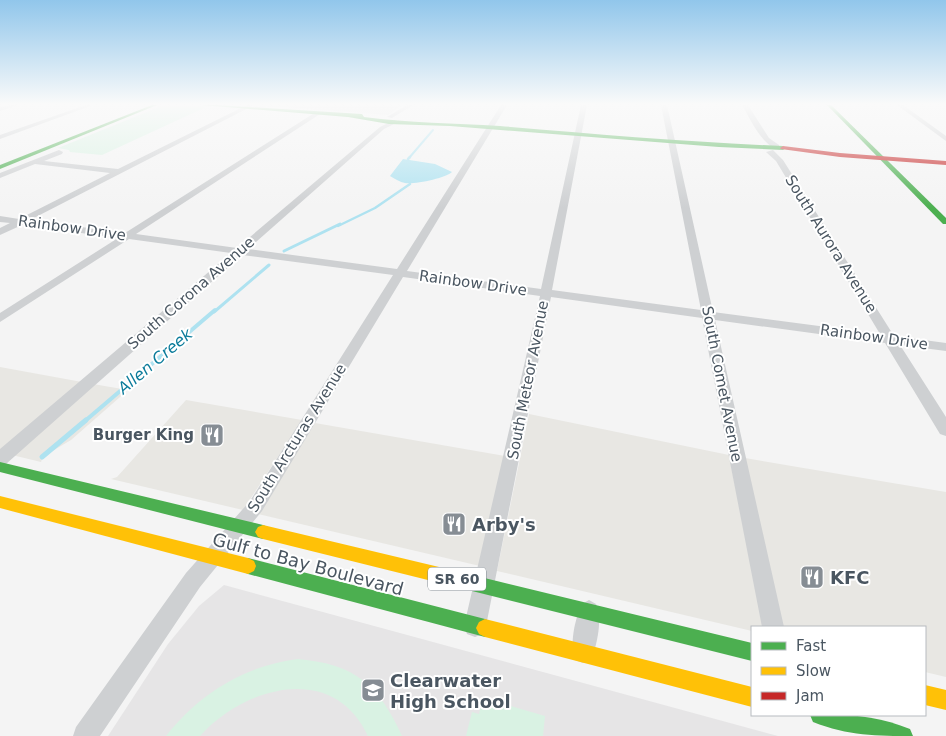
<svg xmlns="http://www.w3.org/2000/svg" width="946" height="736" viewBox="0 0 946 736" font-family="'DejaVu Sans',sans-serif">
  <style>
    .commercial { fill: #e8e7e3 }
    .education { fill: #e6e5e6 }
    .green { fill: #d9f2e3 }
    .water { fill: #aee2f0 }
    .lines { fill: none; stroke-linecap: round; stroke-linejoin: round }
    .stream-far4 { stroke: #aee2f0; stroke-width: 2 }
    .stream-far3 { stroke: #aee2f0; stroke-width: 2.5 }
    .stream-far2 { stroke: #aee2f0; stroke-width: 3 }
    .stream-far1 { stroke: #aee2f0; stroke-width: 4 }
    .stream { stroke: #aee2f0; stroke-width: 5 }
    .street { fill: #ced0d2; fill-rule: evenodd }
    .fast { fill: #4caf50; fill-rule: evenodd }
    .slow { fill: #ffc107; fill-rule: evenodd }
    .jam { fill: #c62828; fill-rule: evenodd }
    .labels { text-anchor: middle; dominant-baseline: central; stroke-width: 4; stroke-linejoin: round; paint-order: stroke }
    .shield { fill: #fff; stroke: #808990; stroke-width: 1 }
    .shield-label { font-size: 14px; font-weight: bold; fill: #4a5661 }
    .street-label { font-size: 15px; fill: #4a5661; stroke: #fff }
    .poi-label { font-size: 15px; font-weight: bold; fill: #4a5661; stroke: #fff; text-anchor: end }
    .water-label { font-size: 16px; font-style: italic; fill: #0c7c9b; stroke: #fff }
    .near-poi-label { font-size: 18px; font-weight: bold; fill: #4a5661; stroke: #fff; text-anchor: start }
    .near-street-label { font-size: 18px; fill: #4a5661; stroke: #fff }
  </style>
  <rect width="100%" height="100%" fill="#f4f4f4"/>
  <!-- commercial -->
  <g class="commercial">
    <polygon points="0,367 82,382 0,452"/>
    <polygon points="93,384 128,390 71,440 49,453 42,459 41,462 12,455"/>
    <polygon points="186,400 302,420 243,510 111,479 117,477"/>
    <polygon points="529,414 729,455 763,627 752,627 752,631 497,571"/>
    <polygon points="315,423 505,456 480,566 258,514"/>
    <polygon points="745,458 946,492 946,677 925,672 925,627 783,627"/>
  </g>
  <!-- education -->
  <g class="education">
    <polygon points="257,105 401,105 388,115"/>
    <polygon points="224,585 778,736 108,736 168,644 199,606"/>
  </g>
  <!-- green -->
  <g class="green">
    <polygon points="164,105 206,107 102,155 70,152 69,150 58,148"/>
    <path d="M298,659C355,664 379,685 402,736H368C333,661 244,687 200,736H166C200,693 244,666 298,659Z"/>
    <polygon points="483,698 545,716 543,736 466,736 472,712 479,714"/>
  </g>
  <!-- water -->
  <path class="water" d="M403,159L435,164L452,172C446,178 413,185 405,183C400,182 395,179 390,176Z"/>
  <g class="lines">
    <!-- stream-far4 -->
    <polyline class="stream-far4" points="409,158 433,130"/>
    <!-- stream-far3 -->
    <g class="stream-far3">
      <polyline points="408,159 410,157"/>
      <polyline points="338,226 375,208 410,184"/>
    </g>
    <!-- stream-far2 -->
    <g class="stream-far2">
      <polyline points="284,251 340,224"/>
      <polyline points="214,312 269,265"/>
    </g>
    <!-- stream-far1 -->
    <polyline class="stream-far1" points="85,421 215,310"/>
    <!-- stream -->
    <polyline class="stream" points="42,457 86,420"/>
    <!-- street -->
    <g class="street">
      <polygon points="10,105 18,105 0,111 0,107"/>
      <polygon points="86,105 93,105 0,139 0,135"/>
      <polygon points="247,105 254,105 30,220 125,233 316,112 320,112 320,114 136,234 237,248 380,127 394,120 396,121 396,123 384,129 248,249 397,269 501,105 507,105 407,271 541,289 581,105 587,105 552,290 701,310 661,105 667,105 713,312 880,334 776,161 766,152 773,150 783,160 894,336 946,343 946,351 900,345 946,417 946,436 940,434 885,343 715,320 784,627 762,627 702,318 551,297 486,626 483,634 475,637 467,634 464,626 540,296 403,277 262,511 200,587 100,736 73,736 76,727 186,573 250,501 393,275 242,255 6,464 0,465 0,449 231,253 129,239 0,322 0,313 118,238 22,225 0,235 0,228 10,223 0,222 0,216 19,219 110,173 35,164 0,178 0,173 59,150 63,152 62,154 44,161 118,169"/>
      <polygon points="407,105 413,105 392,118 387,117"/>
      <path d="M742,105H748L769,138L779,145V149C764,149 749,117 742,105Z"/>
      <polygon points="897,105 903,105 946,136 946,141"/>
      <path d="M589,600L596,604C603,618 597,645 591,660L583,663L575,660C569,645 575,618 582,604Z"/>
    </g>
    <!-- fast -->
    <g class="fast">
      <polygon points="152,105 157,105 0,169 0,165"/>
      <path d="M201,105H217L362,114L364,117C409,123 455,123 500,126C594,134 688,142 783,146L786,148L783,150L719,147L450,126L389,124L348,117Z"/>
      <polygon points="827,105 831,105 946,218 946,224 943,224"/>
      <polygon points="0,462 263,525 268,527 271,532 268,537 263,539 0,472"/>
      <polygon points="248,558 485,619 491,622 494,628 491,634 485,637 248,574 242,571 240,566 242,561"/>
      <polygon points="460,572 752,643 752,661 460,588 454,586 452,580 454,574"/>
      <path d="M810,715C844,713 879,716 910,729L913,736C877,736 848,736 813,722Z"/>
    </g>
    <!-- slow -->
    <g class="slow">
      <polygon points="0,496 248,558 254,561 256,566 254,571 248,574 0,508"/>
      <polygon points="263,525 460,572 466,574 468,580 466,586 460,588 263,539 258,537 255,532 258,527"/>
      <polygon points="485,619 752,687 752,707 485,637 479,634 476,628 479,622"/>
      <polygon points="925,685 946,690 946,710 925,705"/>
    </g>
    <!-- jam -->
    <polygon class="jam" points="783,146 840,153 946,161 946,165 840,157 781,149 780,148"/>
  </g>
  <!-- sky -->
  <linearGradient id="sky" x2="0" y2="1"><stop stop-color="#91c6eb"/><stop offset="0.5" stop-color="#fafafa"/><stop offset="1" stop-color="#fafafa" stop-opacity="0"/></linearGradient>
  <rect width="946" height="208" fill="url(#sky)"/>
  <!-- icons -->
  <defs>
    <g id="restaurant-square" transform="scale(1.25)"><rect x="-9" y="-9" width="18" height="18" rx="4" fill="#868d94" stroke="#fff"/><path d="M-5-6h1v4h1v-4h1v4h1v-4h1v5L-1.5 .5V6h-2V.5L-5-1ZM5-6V6H3V1.5H1.5Q1.5-4 5-6Z" fill="#fff"/></g>
    <g id="school-square" transform="scale(1.25)"><rect x="-9" y="-9" width="18" height="18" rx="4" fill="#868d94" stroke="#fff"/><path d="M0-5L7-2L0 1L-7-2ZM-4 1L0 2.5L4 1V4Q0 6-4 4Z" fill="#fff"/></g>
  </defs>
  <g fill-rule="evenodd">
    <use href="#restaurant-square" x="212" y="435"/>
    <use href="#restaurant-square" x="454" y="524"/>
    <use href="#restaurant-square" x="812" y="577"/>
    <use href="#school-square" x="373" y="690"/>
  </g>
  <g class="labels">
    <!-- shield labels -->
    <rect class="shield" x="428" y="567.5" width="58" height="23" rx="4"/>
    <g class="shield-label">
      <text x="457" y="579">SR 60</text>
    </g>
    <!-- street labels -->
    <g class="street-label">
      <text transform="translate(72 228) rotate(8)">Rainbow Drive</text>
      <text transform="translate(831 244) rotate(58)">South Aurora Avenue</text>
      <text transform="translate(473 283) rotate(8)">Rainbow Drive</text>
      <text transform="translate(191 293) rotate(-41)">South Corona Avenue</text>
      <text transform="translate(874 337) rotate(8)">Rainbow Drive</text>
      <text transform="translate(528 380) rotate(-79)">South Meteor Avenue</text>
      <text transform="translate(722 384) rotate(79)">South Comet Avenue</text>
      <text transform="translate(297 438) rotate(-58)">South Arcturas Avenue</text>
    </g>
    <!-- poi labels -->
    <g class="poi-label">
      <text x="194" y="435">Burger King</text>
    </g>
    <!-- water labels -->
    <g class="water-label">
      <text transform="translate(155 361) rotate(-40)">Allen Creek</text>
    </g>
    <!-- near-poi labels -->
    <g class="near-poi-label">
      <text x="472" y="524">Arby's</text>
      <text x="830" y="577">KFC</text>
      <text x="390" y="680">Clearwater<tspan x="390" dy="21">High School</tspan></text>
    </g>
    <!-- near-street labels -->
    <g class="near-street-label">
      <text transform="translate(308 564) rotate(15)">Gulf to Bay Boulevard</text>
    </g>
  </g>
  <!-- legend -->
  <rect x="751" y="626" width="175" height="90" fill="#ffffff" stroke="#b7bbc0"/>
  <rect x="761" y="642" width="25" height="8" fill="#4caf50" stroke="#b7bbc0"/>
  <text x="796" y="651" font-size="15" fill="#4a5661">Fast</text>
  <rect x="761" y="667" width="25" height="8" fill="#ffc107" stroke="#b7bbc0"/>
  <text x="796" y="676" font-size="15" fill="#4a5661">Slow</text>
  <rect x="761" y="692" width="25" height="8" fill="#c62828" stroke="#b7bbc0"/>
  <text x="796" y="701" font-size="15" fill="#4a5661">Jam</text>
</svg>
